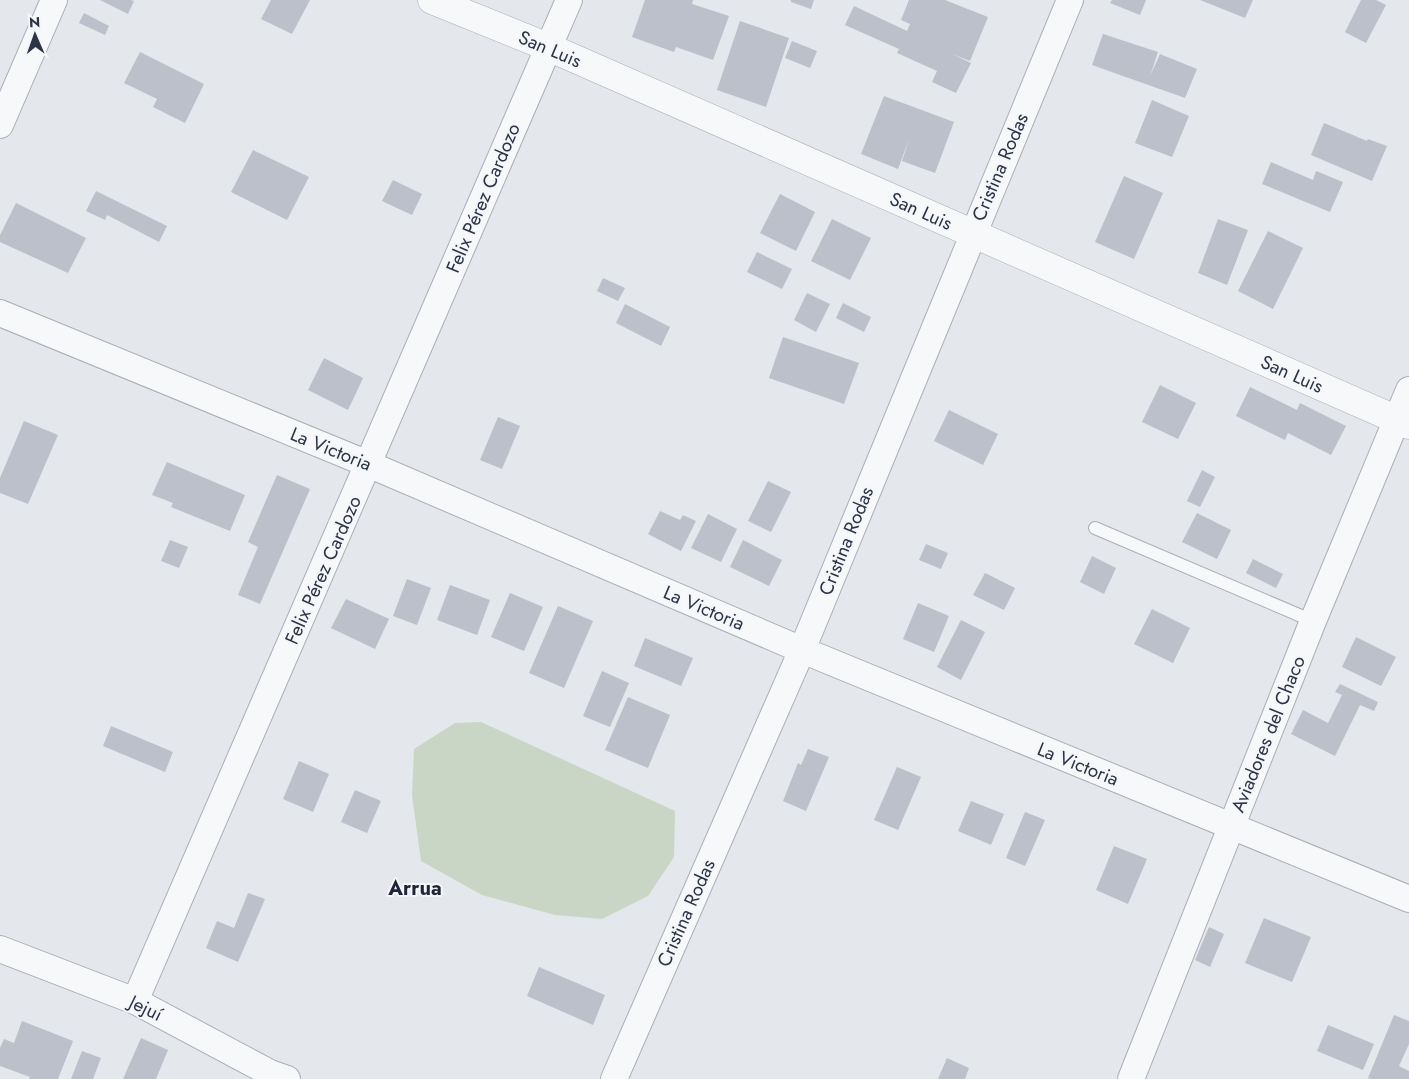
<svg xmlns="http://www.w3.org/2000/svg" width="1409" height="1079" viewBox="0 0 1409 1079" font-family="Jost,sans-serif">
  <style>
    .green { fill: #c9d6c5 }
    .building { fill: #bbc0ca }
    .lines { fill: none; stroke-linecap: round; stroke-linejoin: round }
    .service-casing { stroke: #a9aeb7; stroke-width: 14 }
    .minor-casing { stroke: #a9aeb7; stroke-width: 28 }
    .tertiary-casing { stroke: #a9aeb7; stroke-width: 29 }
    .service { stroke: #f7f8fa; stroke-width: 12 }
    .minor { stroke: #f7f8fa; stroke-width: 26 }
    .tertiary { stroke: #f7f8fa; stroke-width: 28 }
    .labels { text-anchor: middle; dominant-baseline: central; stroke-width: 4; stroke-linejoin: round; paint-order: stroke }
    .street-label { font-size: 19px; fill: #2b3445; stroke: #f4f6f9 }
    .neighbourhood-label { font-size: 20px; font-weight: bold; fill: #1d2536; stroke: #f4f6f9 }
  </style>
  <rect width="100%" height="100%" fill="#e4e7ec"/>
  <!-- green -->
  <polygon class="green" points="481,722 675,811 674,857 648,896 602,919 555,915 482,895 421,861 412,795 414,749 455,723"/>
  <!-- building -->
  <g class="building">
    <polygon points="100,0 131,0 134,1 128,14"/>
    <polygon points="271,0 310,0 292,34 261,19"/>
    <polygon points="645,0 693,0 692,4 729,16 713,60 676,47 674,52 632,37"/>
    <polygon points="791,0 814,0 811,9 791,2"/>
    <polygon points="909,0 945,0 988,17 970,61 952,54 971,63 956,93 932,82 937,71 897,53 899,49 845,25 854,6 907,31 910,24 901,20"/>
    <polygon points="1112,0 1146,0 1140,15 1110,3"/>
    <polygon points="1200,0 1253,0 1245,18"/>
    <polygon points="1361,0 1376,0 1386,5 1366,43 1345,32"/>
    <polygon points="84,13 109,26 105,35 79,23"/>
    <polygon points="740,21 789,38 766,107 717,90"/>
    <polygon points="1103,34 1158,52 1150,76 1160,54 1197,69 1185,98 1092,65"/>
    <polygon points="792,41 817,51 810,68 785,58"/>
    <polygon points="140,52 204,84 185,123 153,107 157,99 124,83"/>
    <polygon points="884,96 954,122 935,173 902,161 909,139 898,169 861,154"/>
    <polygon points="1152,100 1189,116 1172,157 1135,143"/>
    <polygon points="1324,123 1367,141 1368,139 1387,146 1372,181 1311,155"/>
    <polygon points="253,150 309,177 287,220 231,192"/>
    <polygon points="1271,162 1313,180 1316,171 1343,182 1330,212 1262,184"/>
    <polygon points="1124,176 1163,193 1134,259 1095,242"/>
    <polygon points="393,180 422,194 412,215 382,201"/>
    <polygon points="96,191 167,226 159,242 107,215 105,220 86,211"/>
    <polygon points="780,194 815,212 796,251 760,233"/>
    <polygon points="16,203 86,238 68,273 0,242 0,235"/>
    <polygon points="832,219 871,238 850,280 811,261"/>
    <polygon points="1218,219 1248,230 1227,285 1198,273"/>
    <polygon points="1268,231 1303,248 1273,309 1238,291"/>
    <polygon points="757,252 792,269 782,289 747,272"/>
    <polygon points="603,278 625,288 618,301 597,291"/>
    <polygon points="807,293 830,304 816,332 794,320"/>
    <polygon points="843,303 871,317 864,332 836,318"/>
    <polygon points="625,304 670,327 661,346 616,323"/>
    <polygon points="783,337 859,363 844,404 769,378"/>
    <polygon points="324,358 363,378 348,410 308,390"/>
    <polygon points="1160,385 1196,403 1178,439 1142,422"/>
    <polygon points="1250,387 1297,410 1300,403 1346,426 1331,455 1288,433 1285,440 1236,416"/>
    <polygon points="949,410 998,434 983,465 934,441"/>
    <polygon points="498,417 520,426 502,469 480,460"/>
    <polygon points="24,421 58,435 28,504 0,493 0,478"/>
    <polygon points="167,462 245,495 230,531 171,507 173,503 152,495"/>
    <polygon points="1202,470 1215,477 1200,507 1187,501"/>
    <polygon points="277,475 310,489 260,604 238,595 258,547 248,542"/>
    <polygon points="768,481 791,492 771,532 748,521"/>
    <polygon points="660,511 680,520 683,515 696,521 681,551 648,534"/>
    <polygon points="1197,513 1231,530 1217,559 1182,542"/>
    <polygon points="708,514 737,529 721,562 691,548"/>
    <polygon points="170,540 188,547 179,568 161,561"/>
    <polygon points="743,540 782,560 769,586 730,567"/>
    <polygon points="926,544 948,553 941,569 919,560"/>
    <polygon points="1092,556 1116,568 1104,594 1080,582"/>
    <polygon points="1253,559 1283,574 1276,588 1246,573"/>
    <polygon points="985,573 1015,588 1004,610 973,595"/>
    <polygon points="407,579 431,588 417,625 393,616"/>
    <polygon points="450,585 490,600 477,635 437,620"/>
    <polygon points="510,593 543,607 524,651 491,637"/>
    <polygon points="346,599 389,619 375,649 331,628"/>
    <polygon points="918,603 949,616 934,652 903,639"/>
    <polygon points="558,606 593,621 564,688 529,673"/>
    <polygon points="1152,609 1190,628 1173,663 1134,644"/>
    <polygon points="961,620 985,632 961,680 937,667"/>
    <polygon points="1356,637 1396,657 1381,686 1342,667"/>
    <polygon points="645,638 693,658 681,686 634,666"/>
    <polygon points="602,671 629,683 610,727 583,716"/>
    <polygon points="1340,684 1378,702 1374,711 1360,705 1335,756 1291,734 1303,710 1328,723 1342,695 1335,692"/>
    <polygon points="628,697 670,715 648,768 605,750"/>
    <polygon points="111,726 173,752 165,772 103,746"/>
    <polygon points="808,749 829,757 806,811 783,801 798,763 801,765"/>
    <polygon points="299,761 329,774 313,812 283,799"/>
    <polygon points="897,767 921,777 898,830 874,820"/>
    <polygon points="355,790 381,801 367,833 341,822"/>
    <polygon points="971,801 1004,814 991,845 958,831"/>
    <polygon points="1025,812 1045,820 1025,866 1006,858"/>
    <polygon points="1114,846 1147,859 1128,904 1096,890"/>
    <polygon points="248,893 265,899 238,962 206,948 217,921 234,928"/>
    <polygon points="1264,918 1311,937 1292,982 1245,963"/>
    <polygon points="1209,927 1224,934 1210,967 1195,960"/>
    <polygon points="539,967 605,995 593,1025 527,996"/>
    <polygon points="1394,1015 1409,1021 1409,1044 1399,1066 1409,1071 1409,1079 1371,1079 1368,1078"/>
    <polygon points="22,1021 73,1041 58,1079 29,1079 30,1077 0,1066 0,1048 4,1039 14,1043"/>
    <polygon points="1328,1025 1374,1044 1363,1070 1317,1051"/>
    <polygon points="141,1038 168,1050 156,1079 123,1079"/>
    <polygon points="82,1051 101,1058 93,1079 71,1079"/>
    <polygon points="947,1058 969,1068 965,1079 938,1079"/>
  </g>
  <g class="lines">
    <!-- service casing -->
    <g class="service-casing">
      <polyline id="service" points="1095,528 1313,621"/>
    </g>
    <!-- minor casing -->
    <g class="minor-casing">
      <g id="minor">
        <polyline points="0,125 54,0"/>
        <polyline points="0,313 368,464 802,650 1409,899"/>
        <polyline points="0,949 135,1001 270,1073 287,1079"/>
        <polyline points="135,1001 569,0"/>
        <polyline points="614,1079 802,650 1070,0"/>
        <polyline points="1131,1079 1313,621 1409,390"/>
      </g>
    </g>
    <!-- tertiary casing -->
    <g class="tertiary-casing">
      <polyline id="tertiary" points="432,0 548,47 1409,425"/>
    </g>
    <!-- service -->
    <use href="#service" class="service"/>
    <!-- minor -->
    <use href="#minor" class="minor"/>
    <!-- tertiary -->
    <use href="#tertiary" class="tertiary"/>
  </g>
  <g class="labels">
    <!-- street labels -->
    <g class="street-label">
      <text transform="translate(550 49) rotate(23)">San Luis</text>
      <text transform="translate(1000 167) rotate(-67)">Cristina Rodas</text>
      <text transform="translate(483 198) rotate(-67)">Felix Pérez Cardozo</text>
      <text transform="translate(921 211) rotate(24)">San Luis</text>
      <text transform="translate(1292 374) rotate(24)">San Luis</text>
      <text transform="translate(331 449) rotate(22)">La Victoria</text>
      <text transform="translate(846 541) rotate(-68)">Cristina Rodas</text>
      <text transform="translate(323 570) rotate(-66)">Felix Pérez Cardozo</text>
      <text transform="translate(704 608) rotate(23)">La Victoria</text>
      <text transform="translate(1268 734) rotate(-68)">Aviadores del Chaco</text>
      <text transform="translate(1078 764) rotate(22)">La Victoria</text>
      <text transform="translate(686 913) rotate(-66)">Cristina Rodas</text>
      <text transform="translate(146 1008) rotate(26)">Jejuí</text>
    </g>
    <!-- neighbourhood labels -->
    <g class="neighbourhood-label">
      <text x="415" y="888">Arrua</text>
    </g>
  </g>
  <!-- north arrow -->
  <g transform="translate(35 35) rotate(358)" stroke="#f4f6f9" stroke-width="4" paint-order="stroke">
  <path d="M0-4L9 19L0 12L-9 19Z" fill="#2b3445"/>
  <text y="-8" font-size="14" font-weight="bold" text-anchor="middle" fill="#2b3445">N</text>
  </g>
</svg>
